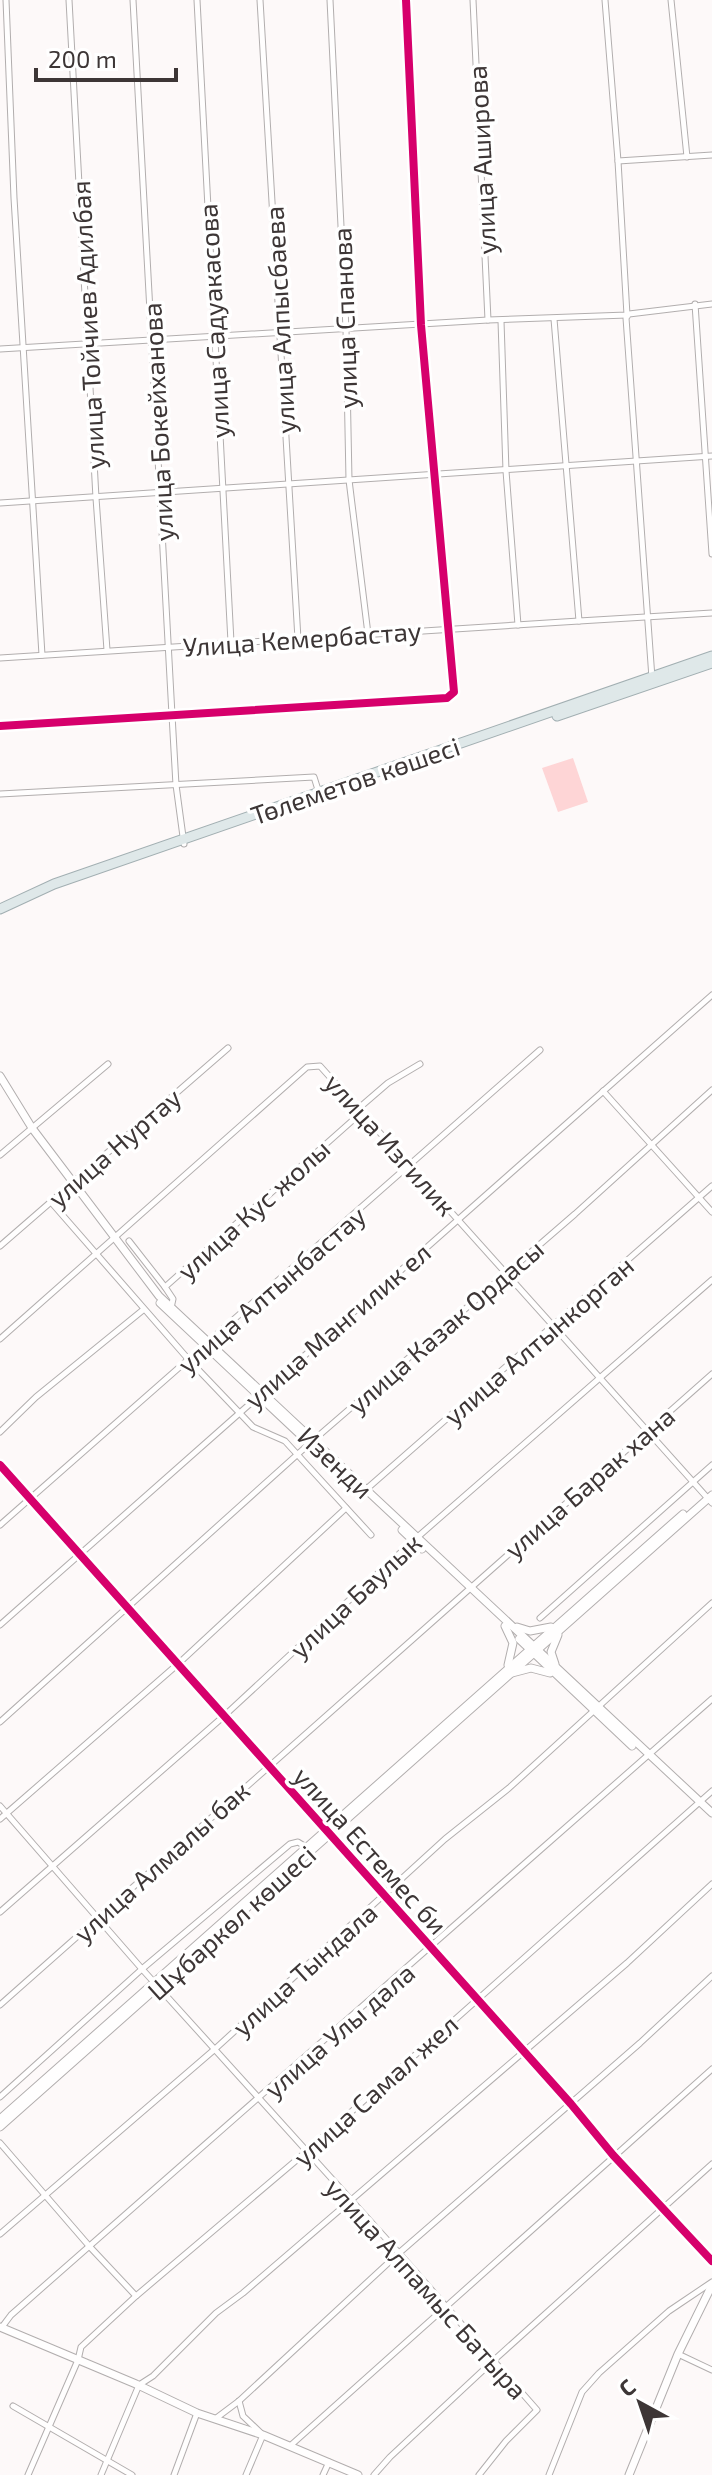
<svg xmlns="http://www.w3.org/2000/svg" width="712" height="2475" viewBox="0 0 712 2475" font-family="'Exo 2',sans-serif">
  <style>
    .green { fill: #fed5d6 }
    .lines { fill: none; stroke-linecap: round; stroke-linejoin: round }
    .minor-casing { stroke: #b2aeae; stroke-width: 7 }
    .tertiary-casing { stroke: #b2aeae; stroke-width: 9 }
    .primary-casing { stroke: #a2afb2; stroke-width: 11 }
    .minor { stroke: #fffefe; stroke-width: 5 }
    .tertiary { stroke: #fffefe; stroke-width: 7 }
    .primary { stroke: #dfe8e9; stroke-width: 9 }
    .cycleway-casing { stroke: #fff; stroke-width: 13 }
    .cycleway { stroke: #d6006c; stroke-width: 8 }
    .labels { text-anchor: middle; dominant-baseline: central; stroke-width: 7; stroke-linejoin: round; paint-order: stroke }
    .street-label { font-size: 26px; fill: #3d3636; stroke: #fff }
  </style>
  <rect width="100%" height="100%" fill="#fdf9f9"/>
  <!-- green -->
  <polygon class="green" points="573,758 588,802 558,812 542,768"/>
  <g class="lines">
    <!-- minor casing -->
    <g class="minor-casing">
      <g id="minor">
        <polyline points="6,0 14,198 42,655"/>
        <polyline points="69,0 96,498 107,650"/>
        <polyline points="133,0 172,715 176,785 184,844"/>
        <polyline points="197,0 231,642"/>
        <polyline points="260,0 298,639"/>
        <polyline points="330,0 346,329 349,480 368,634"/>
        <polyline points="473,0 488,320"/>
        <polyline points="671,0 687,157"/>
        <polyline points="618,161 712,155"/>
        <polyline points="695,304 712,554"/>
        <polyline points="554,319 579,621 712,613"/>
        <polyline points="501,321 506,471 518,625"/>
        <polyline points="0,349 488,320 627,315 618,161 605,0"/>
        <polyline points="0,503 712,456"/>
        <polyline points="0,658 579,621"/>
        <polyline points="652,678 626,318 629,314 712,304"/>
        <polyline points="0,726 447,698 454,692 421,325 406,0"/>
        <polyline points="0,794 314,777 319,793"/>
        <polyline points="603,1091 712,1212"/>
        <polyline points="359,1108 388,1083 420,1064"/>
        <polyline points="0,1155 108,1064"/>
        <polyline points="51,1202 189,1360 253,1427 285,1441 371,1535"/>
        <polyline points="129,1241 165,1287"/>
        <polyline points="0,1246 228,1048"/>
        <polyline points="171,1308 173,1299 165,1287 362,1112"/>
        <polyline points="0,1339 307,1067 320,1066 712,1503"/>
        <polyline points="0,1432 36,1397 143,1310"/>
        <polyline points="0,1465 571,2104 613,2155 712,2261"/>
        <polyline points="362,1493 712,1186"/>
        <polyline points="0,1525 540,1050"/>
        <polyline points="540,1618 712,1465"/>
        <polyline points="0,1625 712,995"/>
        <polyline points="0,1722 309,1444 575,1214 712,1090"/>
        <polyline points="0,1806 142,1969 399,2253 537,2410 506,2441 479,2475"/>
        <polyline points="0,1819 178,1664 346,1508"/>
        <polyline points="0,1912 224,1716 413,1541 712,1280"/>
        <polyline points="0,2005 712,1374"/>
        <polyline points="0,2097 142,1969 290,1844 298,1842 306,1847"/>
        <polyline points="0,2143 90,2247 136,2296"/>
        <polyline points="0,2234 215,2049 445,1839 509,1788 712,1603"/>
        <polyline points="2,2327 11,2315 712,1699"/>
        <polyline points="678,2354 712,2370"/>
        <polyline points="239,2401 243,2416 263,2435 246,2475"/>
        <polyline points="13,2406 132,2475"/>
        <polyline points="215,2419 239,2401 399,2253 640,2043 712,1976"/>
        <polyline points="290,2446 712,2069"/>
        <polyline points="28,2475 78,2360 81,2347 136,2296 306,2152 712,1791"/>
        <polyline points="101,2475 139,2385 153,2376 216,2313 243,2293 627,1963 712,1884"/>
        <polyline points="174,2475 197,2413"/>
        <polyline points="323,2475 329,2462"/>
        <polyline points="374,2475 390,2457 493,2361 712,2164"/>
        <polyline points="549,2475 582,2392 599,2373 669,2311 712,2282"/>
      </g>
    </g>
    <!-- tertiary casing -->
    <g class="tertiary-casing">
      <g id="tertiary">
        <polyline points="0,1076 32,1128 159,1296 712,1813"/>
        <polyline points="160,1303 358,1489"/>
        <polyline points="402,1530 422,1549"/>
        <polyline points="505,1626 513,1643 508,1665"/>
        <polyline points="517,1627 530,1631 551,1627"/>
        <polyline points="519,1639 632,1746"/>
        <polyline points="555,1664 551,1652 558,1635"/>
        <polyline points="512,1673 531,1668 550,1673"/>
        <polyline points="0,2119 683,1514"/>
        <polyline points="0,2127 712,1495"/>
        <polyline points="0,2327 136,2384 197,2413 263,2435 358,2475"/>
        <polyline points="629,2475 678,2354 712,2285"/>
      </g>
    </g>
    <!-- primary casing -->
    <g class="primary-casing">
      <g id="primary">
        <polyline points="557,716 712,663"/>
        <polyline points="0,909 54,884 712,656"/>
      </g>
    </g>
    <!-- minor -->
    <use href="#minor" class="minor"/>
    <!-- tertiary -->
    <use href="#tertiary" class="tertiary"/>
    <!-- primary -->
    <use href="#primary" class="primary"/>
    <!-- cycleway casing -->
    <g class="cycleway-casing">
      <g id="cycleway">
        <polyline points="0,726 447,698 454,692 421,325 406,0"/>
        <polyline points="0,1465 571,2104 613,2155 712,2261"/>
      </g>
    </g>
    <!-- cycleway -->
    <use href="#cycleway" class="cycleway"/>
  </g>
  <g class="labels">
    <!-- street labels -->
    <g class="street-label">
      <text transform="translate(481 160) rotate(-93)">улица Аширова</text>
      <text transform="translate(344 318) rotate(-92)">улица Спанова</text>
      <text transform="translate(279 320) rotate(-93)">улица Алпысбаева</text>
      <text transform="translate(213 321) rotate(-93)">улица Садуакасова</text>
      <text transform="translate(87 325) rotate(-93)">улица Тойчиев Адилбая</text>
      <text transform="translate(157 422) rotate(-93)">улица Бокейханова</text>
      <text transform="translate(302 638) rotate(-4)">Улица Кемербастау</text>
      <text transform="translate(355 780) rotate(-19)">Төлеметов көшесі</text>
      <text transform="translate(391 1144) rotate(48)">улица Изгилик</text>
      <text transform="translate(114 1147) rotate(-41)">улица Нуртау</text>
      <text transform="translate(253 1209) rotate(-42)">улица Кус жолы</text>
      <text transform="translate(271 1289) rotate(-41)">улица Алтынбастау</text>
      <text transform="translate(337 1325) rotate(-41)">улица Мангилик ел</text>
      <text transform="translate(445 1326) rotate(-41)">улица Казак Ордасы</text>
      <text transform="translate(538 1340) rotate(-41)">улица Алтынкорган</text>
      <text transform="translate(336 1462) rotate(43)">Изенди</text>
      <text transform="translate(589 1482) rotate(-41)">улица Барак хана</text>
      <text transform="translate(355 1595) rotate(-43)">улица Баулык</text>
      <text transform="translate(371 1850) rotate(48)">улица Естемес би</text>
      <text transform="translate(161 1861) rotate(-42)">улица Алмалы бак</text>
      <text transform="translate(231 1922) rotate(-42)">Шұбаркөл көшесі</text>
      <text transform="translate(304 1969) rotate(-42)">улица Тындала</text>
      <text transform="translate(339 2030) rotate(-41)">улица Улы дала</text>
      <text transform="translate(375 2090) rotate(-42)">улица Самал жел</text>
      <text transform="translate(427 2288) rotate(48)">улица Алпамыс Батыра</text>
    </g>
  </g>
  <!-- north arrow -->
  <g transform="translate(640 2403) rotate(320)" stroke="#ffffff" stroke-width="6" paint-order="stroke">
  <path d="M0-6L14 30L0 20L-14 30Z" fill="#3d3636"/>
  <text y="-12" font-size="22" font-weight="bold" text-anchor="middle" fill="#3d3636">С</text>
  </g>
  <!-- scale -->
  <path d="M36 68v12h140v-12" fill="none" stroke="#3d3636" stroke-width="4"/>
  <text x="48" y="68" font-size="24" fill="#3d3636" stroke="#ffffff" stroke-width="6" paint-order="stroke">200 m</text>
</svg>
